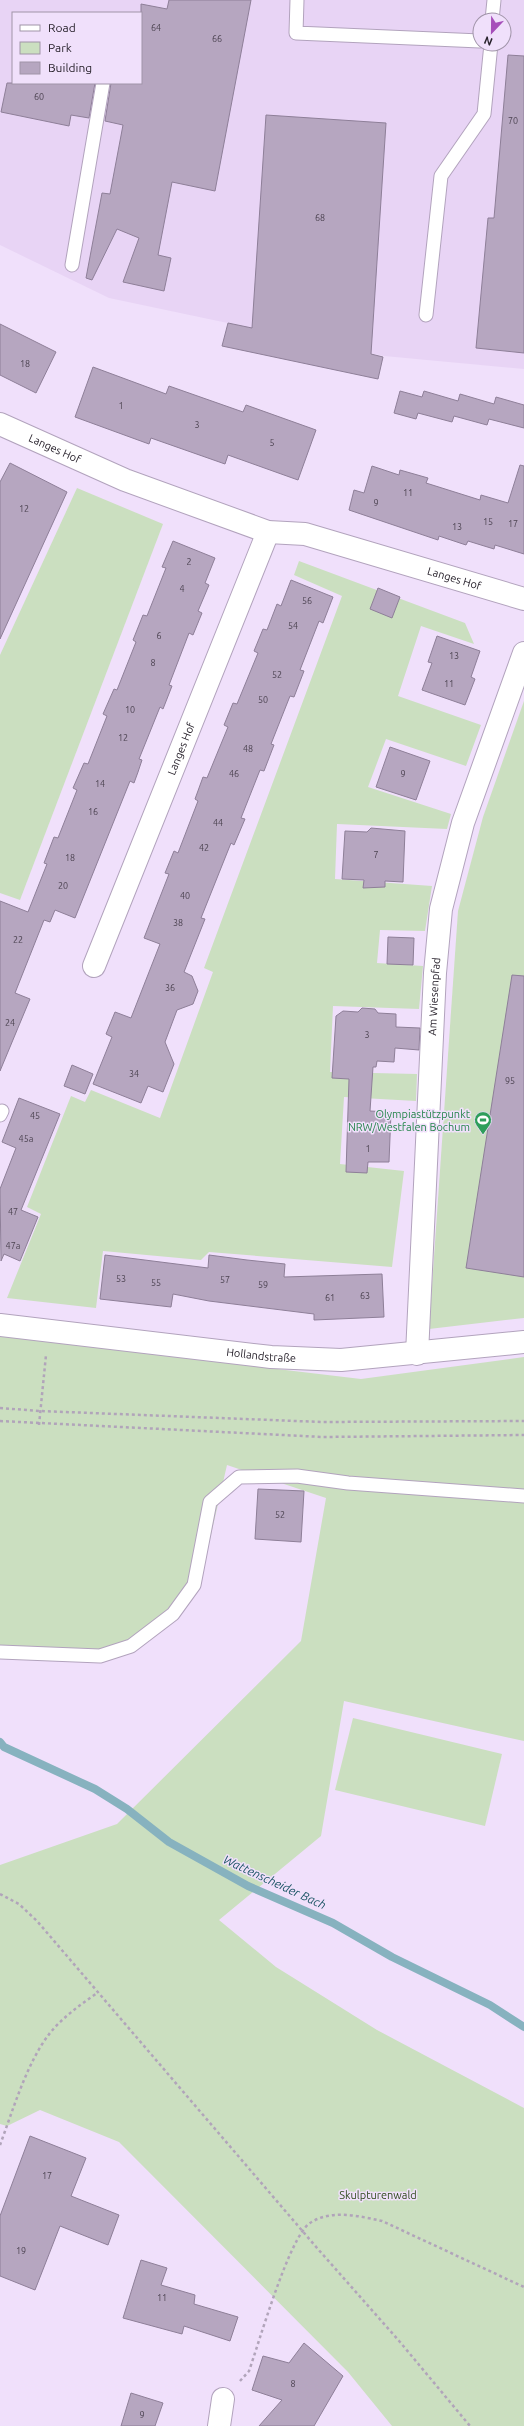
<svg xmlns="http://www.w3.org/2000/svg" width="524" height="2426" viewBox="0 0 524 2426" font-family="Ubuntu,sans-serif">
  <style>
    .built { fill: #e8d4f5; fill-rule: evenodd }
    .green { fill: #cbdfc0 }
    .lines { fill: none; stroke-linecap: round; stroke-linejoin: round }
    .stream { stroke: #87b2bf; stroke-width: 8 }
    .building { fill: #b6a6c0; stroke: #8e7f98 }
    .service-casing { stroke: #b2a3bd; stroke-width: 15 }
    .minor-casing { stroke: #b2a3bd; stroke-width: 24 }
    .path { stroke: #b1a4ba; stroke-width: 2.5; stroke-dasharray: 3 3; stroke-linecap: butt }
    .service { stroke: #fff; stroke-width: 13 }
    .minor { stroke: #fff; stroke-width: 22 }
    .labels { text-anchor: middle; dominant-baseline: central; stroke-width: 3; stroke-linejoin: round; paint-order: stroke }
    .number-label { font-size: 9px; fill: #4c4351 }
    .street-label { font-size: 11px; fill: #28222c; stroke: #f0e0fb }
    .leisure-label { font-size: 11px; fill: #27864d; stroke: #f0e0fb; text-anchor: end }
    .park-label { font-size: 11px; fill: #2f4b1c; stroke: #f0e0fb }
    .water-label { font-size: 12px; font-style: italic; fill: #1a5464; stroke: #f0e0fb }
  </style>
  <rect width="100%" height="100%" fill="#f0e0fb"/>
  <!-- built -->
  <path class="built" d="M0,0H524V369L384,356L109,298L0,245ZM13,13H141V83H13ZM480,20H504V44H480Z"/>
  <!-- green -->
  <g class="green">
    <polygon points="77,488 163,524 20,900 0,893 0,655"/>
    <polygon points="299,561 465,623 474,644 421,626 398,696 481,725 466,766 386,739 368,787 451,814 447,829 337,824 335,879 432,886 425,931 380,930 377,963 423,966 419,1009 333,1006 330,1072 417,1074 416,1101 344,1097 340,1164 404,1171 392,1267 209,1252 201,1260 103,1251 96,1308 7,1298 41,1214 27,1207 71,1096 85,1102 91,1090 160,1118 213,972 204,968 342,596 294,575"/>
    <polygon points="524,701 524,1318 429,1329 458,911 483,817"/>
    <polygon points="0,1336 361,1379 524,1357 524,1741 344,1701 321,1836 219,1920 276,1967 377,2030 524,2108 524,2426 392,2426 348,2372 119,2142 40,2110 7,2126 0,2124 0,1865 117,1824 301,1641 326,1498 227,1465 199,1587 178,1619 133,1653 100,1658 0,1652"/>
    <polygon points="353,1718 502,1754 485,1826 335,1790"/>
  </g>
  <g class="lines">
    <!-- stream -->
    <polyline class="stream" points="0,1742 4,1747 95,1789 127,1809 169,1842 248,1886 333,1923 392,1957 490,2005 524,2027"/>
  </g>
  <!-- building -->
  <g class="building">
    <polygon points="169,0 251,0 215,191 172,182 158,255 171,258 164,291 123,282 139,238 117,229 92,280 86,278 102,193 110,194 123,125 105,121 111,83 141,83 141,4 167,9"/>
    <polygon points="508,55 524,56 524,353 476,348 488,218 494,218"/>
    <polygon points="7,83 95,83 89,118 71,115 69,126 1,112"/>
    <polygon points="266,115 386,123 371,354 383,357 378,379 222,346 228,323 252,328"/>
    <polygon points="0,324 56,352 36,393 0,375"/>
    <polygon points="93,367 166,394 169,386 243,412 246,405 316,430 298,480 228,455 225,464 151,438 149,444 75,417"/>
    <polygon points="400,391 422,397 424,391 458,401 460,394 494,404 496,397 524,405 524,428 489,419 487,425 454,416 452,422 418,413 416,419 394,413"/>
    <polygon points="10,463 67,492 0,639 0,482"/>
    <polygon points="520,465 524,466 524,554 495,545 494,549 468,541 466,545 439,536 438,540 349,510 354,490 364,493 372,466 399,475 400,470 428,478 426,483 480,500 481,495 508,503"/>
    <polygon points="173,541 215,558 205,583 209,585 198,611 202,613 193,635 189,633 169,685 172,686 163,709 160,707 139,759 142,760 138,772 134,783 130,781 75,918 55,910 50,922 44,920 15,993 30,999 0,1071 0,901 28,912 47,864 44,863 54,837 58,838 77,790 73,788 84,763 88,764 107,716 103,714 114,689 117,690 136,642 133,640 143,615 147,616 166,568 162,567"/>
    <polygon points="291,580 333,597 323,623 319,621 300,670 304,671 294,697 290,696 271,744 274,745 264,771 260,770 241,818 245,819 234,845 231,843 201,918 205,919 184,972 192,976 198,991 193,1004 177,1010 165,1042 174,1064 163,1092 148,1086 141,1103 93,1084 112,1037 106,1034 115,1012 131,1018 160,944 144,938 169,874 165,873 174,851 178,853 198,801 195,799 203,777 207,778 228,727 224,725 233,703 237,704 258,653 254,651 263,629 267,630 277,604 281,606"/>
    <polygon points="378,588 400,597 392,618 370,609"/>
    <polygon points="437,636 480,651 471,677 475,679 465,705 422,690 432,663 428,662"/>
    <polygon points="390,747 430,761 416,800 376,787"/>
    <polygon points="371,828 405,831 403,882 385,881 385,887 363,888 364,880 342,879 345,831 367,832"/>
    <polygon points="388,937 414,938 413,965 387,964"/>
    <polygon points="512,975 524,976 524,1277 466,1268"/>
    <polygon points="362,1008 375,1009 378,1013 396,1014 396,1027 420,1028 419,1050 395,1048 394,1062 377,1061 376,1067 373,1067 370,1111 391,1112 389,1162 368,1162 367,1173 346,1172 349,1079 332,1078 336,1016 343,1011 358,1012"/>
    <polygon points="72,1065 93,1074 85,1094 64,1086"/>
    <polygon points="19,1098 60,1114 21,1210 38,1217 20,1261 4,1254 1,1261 0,1189 16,1148 2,1142"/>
    <polygon points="105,1255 208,1268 209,1255 247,1260 285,1264 284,1277 382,1274 384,1317 314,1320 314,1314 209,1301 173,1294 171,1307 100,1299"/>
    <polygon points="258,1489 304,1491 301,1542 255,1539"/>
    <polygon points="30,2136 86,2158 71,2196 119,2215 108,2245 60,2226 35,2290 0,2276 0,2216"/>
    <polygon points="141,2260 167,2268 161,2285 195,2295 194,2304 238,2317 230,2341 184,2326 182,2334 123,2318"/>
    <polygon points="304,2343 343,2376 314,2426 259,2426 282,2400 252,2390 263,2356 289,2363"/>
    <polygon points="131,2393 163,2403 155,2426 121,2426"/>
  </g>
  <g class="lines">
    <!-- service casing -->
    <g class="service-casing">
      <g id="service">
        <polyline points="297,0 296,33 480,41"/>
        <polyline points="492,20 494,0"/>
        <polyline points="72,265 103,83"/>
        <polyline points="426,315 441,176 484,114 491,44"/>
        <polyline points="0,1115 2,1111"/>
        <polyline points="0,1652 100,1656 131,1646 173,1614 194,1585 210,1502 239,1477 297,1476 348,1483 524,1496"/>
      </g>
    </g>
    <!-- minor casing -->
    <g class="minor-casing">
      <g id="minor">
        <path id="s1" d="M0,424L125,480L268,532L305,534L524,599"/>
        <path id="s2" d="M94,966L268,532"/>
        <path id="s3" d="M0,1325L271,1357L341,1360L524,1342"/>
        <path id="s4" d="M417,1354L435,973L441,909L463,823L524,653"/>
        <polyline points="219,2426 223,2399"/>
      </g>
    </g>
    <!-- path -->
    <g class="path">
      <polyline points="0,1408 40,1411 322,1422 524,1421"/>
      <polyline points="0,1421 323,1437 524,1435"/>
      <polyline points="39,1425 46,1355"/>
      <polyline points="0,1894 19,1904 37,1921 317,2248 400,2342 470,2426"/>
      <path d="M0,2145C13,2110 27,2062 50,2033C63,2017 80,2005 97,1993"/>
      <path d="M240,2381L249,2371C259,2343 289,2237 310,2223C331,2209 359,2216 382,2221L524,2287"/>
    </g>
    <!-- service -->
    <use href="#service" class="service"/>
    <!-- minor -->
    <use href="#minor" class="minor"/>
  </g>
  <!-- icons -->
  <defs>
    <g id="stadium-pin" transform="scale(0.9)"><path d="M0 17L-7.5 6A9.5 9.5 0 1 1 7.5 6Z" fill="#2e9e5b" stroke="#f0e0fb"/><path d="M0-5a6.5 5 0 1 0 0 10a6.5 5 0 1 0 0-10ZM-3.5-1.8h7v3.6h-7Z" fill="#fff"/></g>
  </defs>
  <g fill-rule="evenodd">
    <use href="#stadium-pin" x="483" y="1120"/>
  </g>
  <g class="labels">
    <!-- number labels -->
    <g class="number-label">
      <text x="156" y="28">64</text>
      <text x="217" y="39">66</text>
      <text x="39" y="97">60</text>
      <text x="513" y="121">70</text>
      <text x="320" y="218">68</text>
      <text x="25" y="364">18</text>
      <text x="121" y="406">1</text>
      <text x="197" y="425">3</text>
      <text x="272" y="443">5</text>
      <text x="408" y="493">11</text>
      <text x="376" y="503">9</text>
      <text x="24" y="509">12</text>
      <text x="488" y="522">15</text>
      <text x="513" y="524">17</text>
      <text x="457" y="527">13</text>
      <text x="189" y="562">2</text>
      <text x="182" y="589">4</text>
      <text x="307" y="601">56</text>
      <text x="293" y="626">54</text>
      <text x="159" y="636">6</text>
      <text x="454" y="656">13</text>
      <text x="153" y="663">8</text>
      <text x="277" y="675">52</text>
      <text x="449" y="684">11</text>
      <text x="263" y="700">50</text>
      <text x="130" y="710">10</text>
      <text x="123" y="738">12</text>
      <text x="248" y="749">48</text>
      <text x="234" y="774">46</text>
      <text x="403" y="774">9</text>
      <text x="100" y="784">14</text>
      <text x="93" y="812">16</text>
      <text x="218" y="823">44</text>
      <text x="204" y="848">42</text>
      <text x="376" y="855">7</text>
      <text x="70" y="858">18</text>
      <text x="63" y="886">20</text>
      <text x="185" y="896">40</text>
      <text x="178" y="923">38</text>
      <text x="18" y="940">22</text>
      <text x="170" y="988">36</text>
      <text x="10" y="1023">24</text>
      <text x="367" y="1035">3</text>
      <text x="134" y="1074">34</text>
      <text x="510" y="1081">95</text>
      <text x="35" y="1116">45</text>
      <text x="26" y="1139">45a</text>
      <text x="368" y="1149">1</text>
      <text x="13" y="1212">47</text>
      <text x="13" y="1246">47a</text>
      <text x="121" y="1279">53</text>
      <text x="225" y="1280">57</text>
      <text x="156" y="1283">55</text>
      <text x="263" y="1285">59</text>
      <text x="365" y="1296">63</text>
      <text x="330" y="1298">61</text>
      <text x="280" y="1515">52</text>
      <text x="47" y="2176">17</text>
      <text x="21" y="2251">19</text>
      <text x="162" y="2298">11</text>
      <text x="293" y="2384">8</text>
      <text x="142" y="2415">9</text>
    </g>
    <!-- street labels -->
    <g class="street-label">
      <text stroke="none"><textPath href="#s1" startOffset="60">Langes Hof</textPath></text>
      <text stroke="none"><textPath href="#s1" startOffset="482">Langes Hof</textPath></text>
      <text stroke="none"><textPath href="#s2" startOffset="234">Langes Hof</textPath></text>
      <text stroke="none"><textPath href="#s4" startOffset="358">Am Wiesenpfad</textPath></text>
      <text stroke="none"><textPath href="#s3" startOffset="263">Hollandstraße</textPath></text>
    </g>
    <!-- leisure labels -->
    <g class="leisure-label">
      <text x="470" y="1114">Olympiastützpunkt<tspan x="470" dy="13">NRW/Westfalen Bochum</tspan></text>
    </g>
    <!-- park labels -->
    <g class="park-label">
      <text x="378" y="2195">Skulpturenwald</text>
    </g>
    <!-- water labels -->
    <g class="water-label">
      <text transform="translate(275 1882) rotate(25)">Wattenscheider Bach</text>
    </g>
  </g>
  <!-- legend -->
  <rect x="12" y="12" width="130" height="72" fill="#f0e0fb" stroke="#a094a8"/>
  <rect x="20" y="25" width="20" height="6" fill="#ffffff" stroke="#a094a8"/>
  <text x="48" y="32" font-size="12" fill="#28222c">Road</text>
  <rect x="20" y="42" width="20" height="12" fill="#cbdfc0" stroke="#a094a8"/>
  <text x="48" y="52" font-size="12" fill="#28222c">Park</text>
  <rect x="20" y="62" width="20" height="12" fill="#b6a6c0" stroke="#a094a8"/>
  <text x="48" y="72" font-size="12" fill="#28222c">Building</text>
  <!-- north arrow -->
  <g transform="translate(492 32) rotate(202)"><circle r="19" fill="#f0e0fb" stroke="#a094a8"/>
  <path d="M0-3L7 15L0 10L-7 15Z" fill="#a64eba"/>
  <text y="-6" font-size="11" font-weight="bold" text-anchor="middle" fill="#28222c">N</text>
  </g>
</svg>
